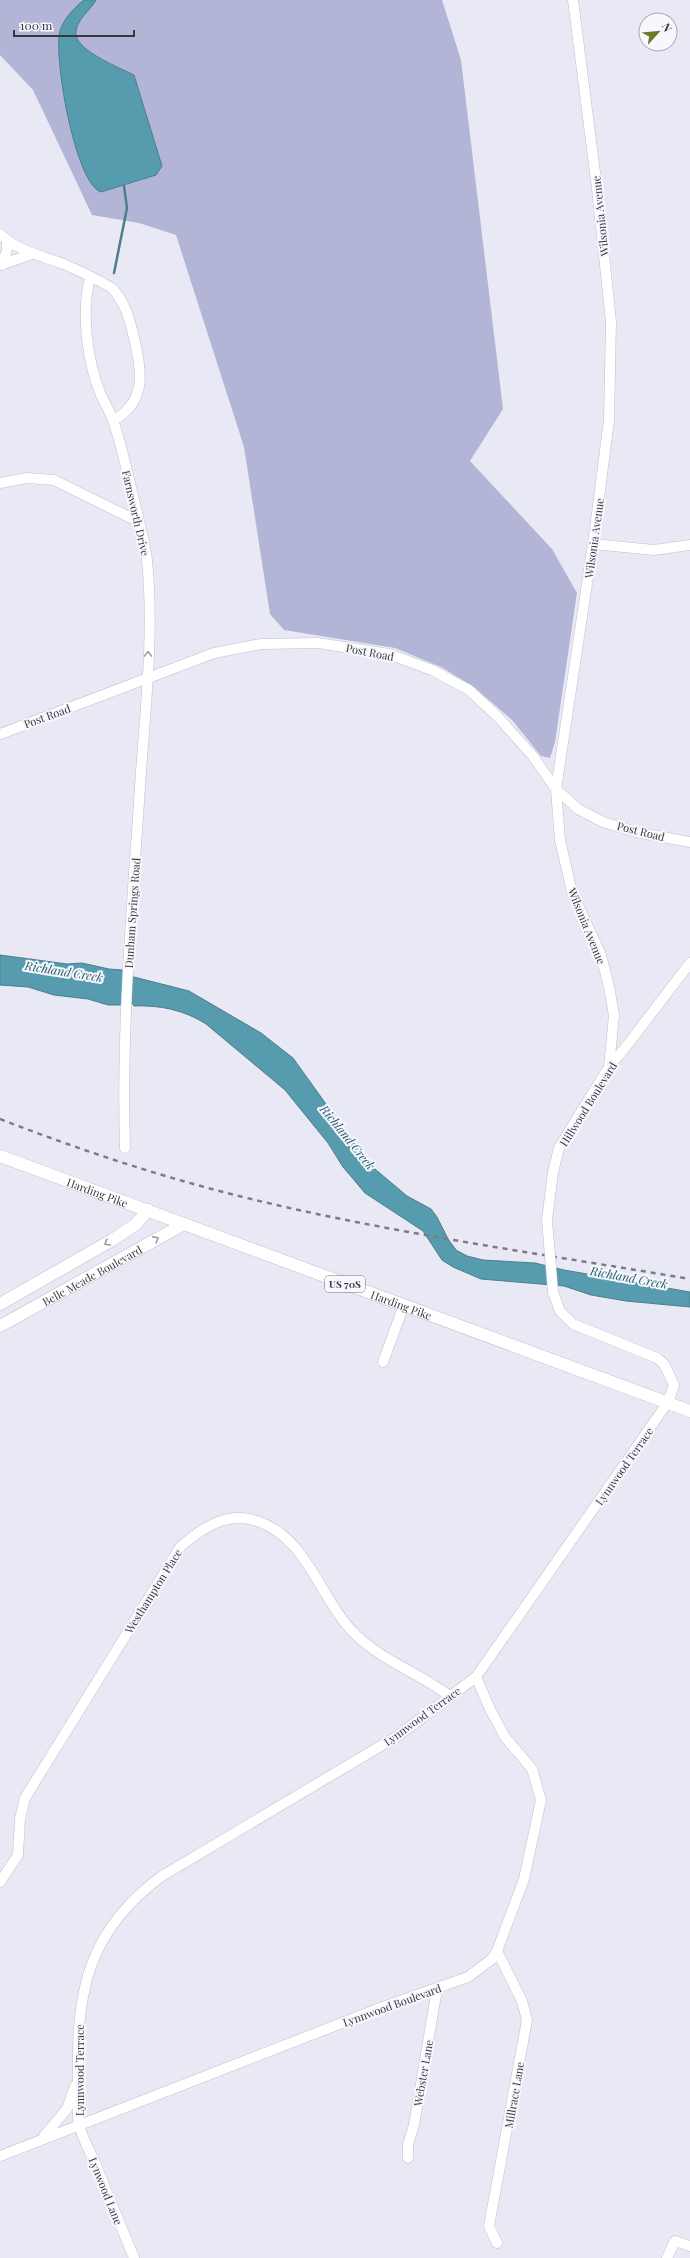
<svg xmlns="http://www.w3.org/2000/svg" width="690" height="2258" viewBox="0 0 690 2258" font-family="'Playfair Display',serif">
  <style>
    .green { fill: #b3b5d6 }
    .water { fill: #569cae; stroke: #4d7e8c }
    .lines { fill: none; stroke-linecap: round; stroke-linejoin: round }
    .stream { stroke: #4d7e8c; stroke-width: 2.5 }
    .minor-casing { stroke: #bfc0cb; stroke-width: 11 }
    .major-casing { stroke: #bfc0cb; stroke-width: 13 }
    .minor { stroke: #fff; stroke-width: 10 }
    .major { stroke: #fff; stroke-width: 12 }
    .rail { stroke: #7b7c83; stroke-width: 2.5; stroke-dasharray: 5 5; stroke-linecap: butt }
    .minor-bridge-casing { stroke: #bfc0cb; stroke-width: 11; stroke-linecap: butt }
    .minor-bridge { stroke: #fff; stroke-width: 10 }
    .oneway { stroke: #9b9c9e }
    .labels { text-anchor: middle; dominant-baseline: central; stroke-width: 4; stroke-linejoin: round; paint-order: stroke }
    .shield { fill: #f7f7fe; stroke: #717176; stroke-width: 1 }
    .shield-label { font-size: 10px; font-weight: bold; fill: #37383c }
    .street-label { font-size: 11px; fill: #37383c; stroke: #f7f7fe }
    .water-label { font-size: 12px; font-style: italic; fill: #1f5a68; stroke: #f7f7fe }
  </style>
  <rect width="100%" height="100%" fill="#e9e9f5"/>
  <!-- green -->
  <polygon class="green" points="0,0 442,0 461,60 503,409 470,461 552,549 577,593 555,742 550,758 541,756 512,720 474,687 441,667 395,648 284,630 270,614 244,447 176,235 139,223 92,215 33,90 0,55"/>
  <!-- water -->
  <g class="water">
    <path d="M84,0H96C90,11 78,18 76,31C72,49 120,68 134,75L162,166L156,175L101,192C75,184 53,55 60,31C64,18 74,8 84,0Z"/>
    <path d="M0,955L67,964L82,963L109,969L122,970L126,975L189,991L261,1033L293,1058L369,1164L407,1196L431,1209L437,1217L448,1239L456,1250L467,1256L483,1260L535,1263L564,1270L690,1292V1307L626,1301L591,1295L564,1286L481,1279L453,1267L442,1260L423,1231L365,1193L343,1167L328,1143L285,1090L206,1024C184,1010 160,1005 134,1006L131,1001H125L121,1005H108L88,999L54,995L28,987L0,985Z"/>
  </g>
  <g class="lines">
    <!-- stream -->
    <polyline class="stream" points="114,273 127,208 124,186"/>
    <!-- minor casing -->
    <g class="minor-casing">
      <g id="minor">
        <polyline points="573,0 597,188 611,322 609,420 593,544 556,789 560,840 572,892 601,955 609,987 614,1015 609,1067"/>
        <path d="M0,234C18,251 39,255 61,263C78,270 96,279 112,288C125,302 130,320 134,338C142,371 147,401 114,420"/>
        <polyline points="0,265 32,254"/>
        <polyline points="2,265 7,250 7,240"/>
        <path d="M90,278C81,312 87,362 101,395C105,404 111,413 114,423C123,451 129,480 136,508C140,526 145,542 147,560C154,630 146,702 141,772C133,897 121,1022 125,1148"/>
        <polyline points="0,483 27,478 54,480 139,522"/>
        <polyline points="593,544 654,550 690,545"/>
        <polyline points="0,734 214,653 261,644 318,643 389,654 432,670 469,690 497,716 532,755 556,789 578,809 603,822 636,832 690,842"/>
        <polyline points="547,1220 553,1172 559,1148 609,1067 625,1048 690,963"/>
        <polyline points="383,1362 404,1305"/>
        <path d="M0,1882L18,1855L20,1819L25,1798L181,1546C204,1527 227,1511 257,1521C308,1538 319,1598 355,1634C382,1661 420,1673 451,1697"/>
        <polyline points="497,1951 522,2001 527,2020 489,2226 497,2243"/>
        <polyline points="44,2136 67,2109 75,2086"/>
        <polyline points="0,2156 383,2007 468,1977 492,1959 497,1951 524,1879 541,1800 532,1769 505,1737 490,1709 476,1677"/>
        <polyline points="408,2158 408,2144 414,2125 437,1989"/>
        <path d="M134,2258C121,2226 108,2195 95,2163C90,2151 81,2136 79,2124C76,2107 78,2089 78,2072C76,1988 91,1928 162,1876L399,1735L476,1677L668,1402L674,1385L664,1364L657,1358L573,1324L560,1311L553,1292"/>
        <polyline points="667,2258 675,2241 690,2246"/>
      </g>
    </g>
    <!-- major casing -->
    <g class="major-casing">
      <g id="major">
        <path id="s1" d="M0,1156L690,1411"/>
        <polyline points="0,1304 114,1239 136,1224 148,1210"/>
        <path id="s2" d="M0,1326L184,1224"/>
      </g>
    </g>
    <!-- minor -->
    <use href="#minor" class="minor"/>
    <!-- major -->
    <use href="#major" class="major"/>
    <!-- rail -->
    <path class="rail" d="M0,1119C75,1148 152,1174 231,1194C381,1232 537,1253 690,1279"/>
    <!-- minor-bridge casing -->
    <g class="minor-bridge-casing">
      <polyline id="minor-bridge" points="547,1220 553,1292"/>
    </g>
    <!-- minor-bridge -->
    <use href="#minor-bridge" class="minor-bridge"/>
  </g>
  <!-- one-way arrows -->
  <defs><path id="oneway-chevron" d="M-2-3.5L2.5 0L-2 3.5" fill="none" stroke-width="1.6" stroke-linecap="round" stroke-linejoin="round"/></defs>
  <g class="oneway">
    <use href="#oneway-chevron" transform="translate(148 654) rotate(-89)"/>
    <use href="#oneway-chevron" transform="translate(156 1239) rotate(-29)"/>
    <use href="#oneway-chevron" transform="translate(107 1243) rotate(150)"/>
  </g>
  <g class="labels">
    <!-- shield labels -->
    <rect class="shield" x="325" y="1276" width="40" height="16" rx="3"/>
    <g class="shield-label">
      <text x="345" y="1284">US 70S</text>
    </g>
    <!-- street labels -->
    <g class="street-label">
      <text transform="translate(600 216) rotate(-96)">Wilsonia Avenue</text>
      <text transform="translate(136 513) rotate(77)">Farnsworth Drive</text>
      <text transform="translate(594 538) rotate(-82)">Wilsonia Avenue</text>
      <text transform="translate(370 652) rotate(11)">Post Road</text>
      <text transform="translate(47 716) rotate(-20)">Post Road</text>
      <text transform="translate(641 831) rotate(14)">Post Road</text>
      <text transform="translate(132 913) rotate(-86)">Dunham Springs Road</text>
      <text transform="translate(587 926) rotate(68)">Wilsonia Avenue</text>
      <text transform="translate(588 1104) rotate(-58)">Hillwood Boulevard</text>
      <text stroke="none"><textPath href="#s1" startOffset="104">Harding Pike</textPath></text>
      <text stroke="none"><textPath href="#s2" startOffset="105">Belle Meade Boulevard</textPath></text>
      <text stroke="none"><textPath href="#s1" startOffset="428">Harding Pike</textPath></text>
      <text transform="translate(624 1466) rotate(-55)">Lynnwood Terrace</text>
      <text transform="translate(153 1591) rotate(-58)">Westhampton Place</text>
      <text transform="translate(422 1716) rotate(-36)">Lynnwood Terrace</text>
      <text transform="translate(392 2005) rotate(-20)">Lynnwood Boulevard</text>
      <text transform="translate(79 2070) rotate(-90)">Lynnwood Terrace</text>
      <text transform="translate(423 2073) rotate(-80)">Webster Lane</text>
      <text transform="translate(514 2095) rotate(-80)">Millrace Lane</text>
      <text transform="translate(106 2191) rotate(68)">Lynwood Lane</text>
    </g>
    <!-- water labels -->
    <g class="water-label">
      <text transform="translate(64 971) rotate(9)">Richland Creek</text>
      <text transform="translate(348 1137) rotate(51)">Richland Creek</text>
      <text transform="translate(629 1277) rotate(10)">Richland Creek</text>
    </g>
  </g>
  <!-- north arrow -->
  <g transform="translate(658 32) rotate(63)"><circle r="19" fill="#f7f7fe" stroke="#aaabb0"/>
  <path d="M0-3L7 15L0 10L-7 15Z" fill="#6e7925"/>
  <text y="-6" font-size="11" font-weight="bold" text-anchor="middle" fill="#37383c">N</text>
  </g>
  <!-- scale -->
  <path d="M14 30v6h120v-6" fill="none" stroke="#37383c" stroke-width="2"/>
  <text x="20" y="30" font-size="12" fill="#37383c" stroke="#f7f7fe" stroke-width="3" paint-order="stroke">100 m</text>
</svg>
